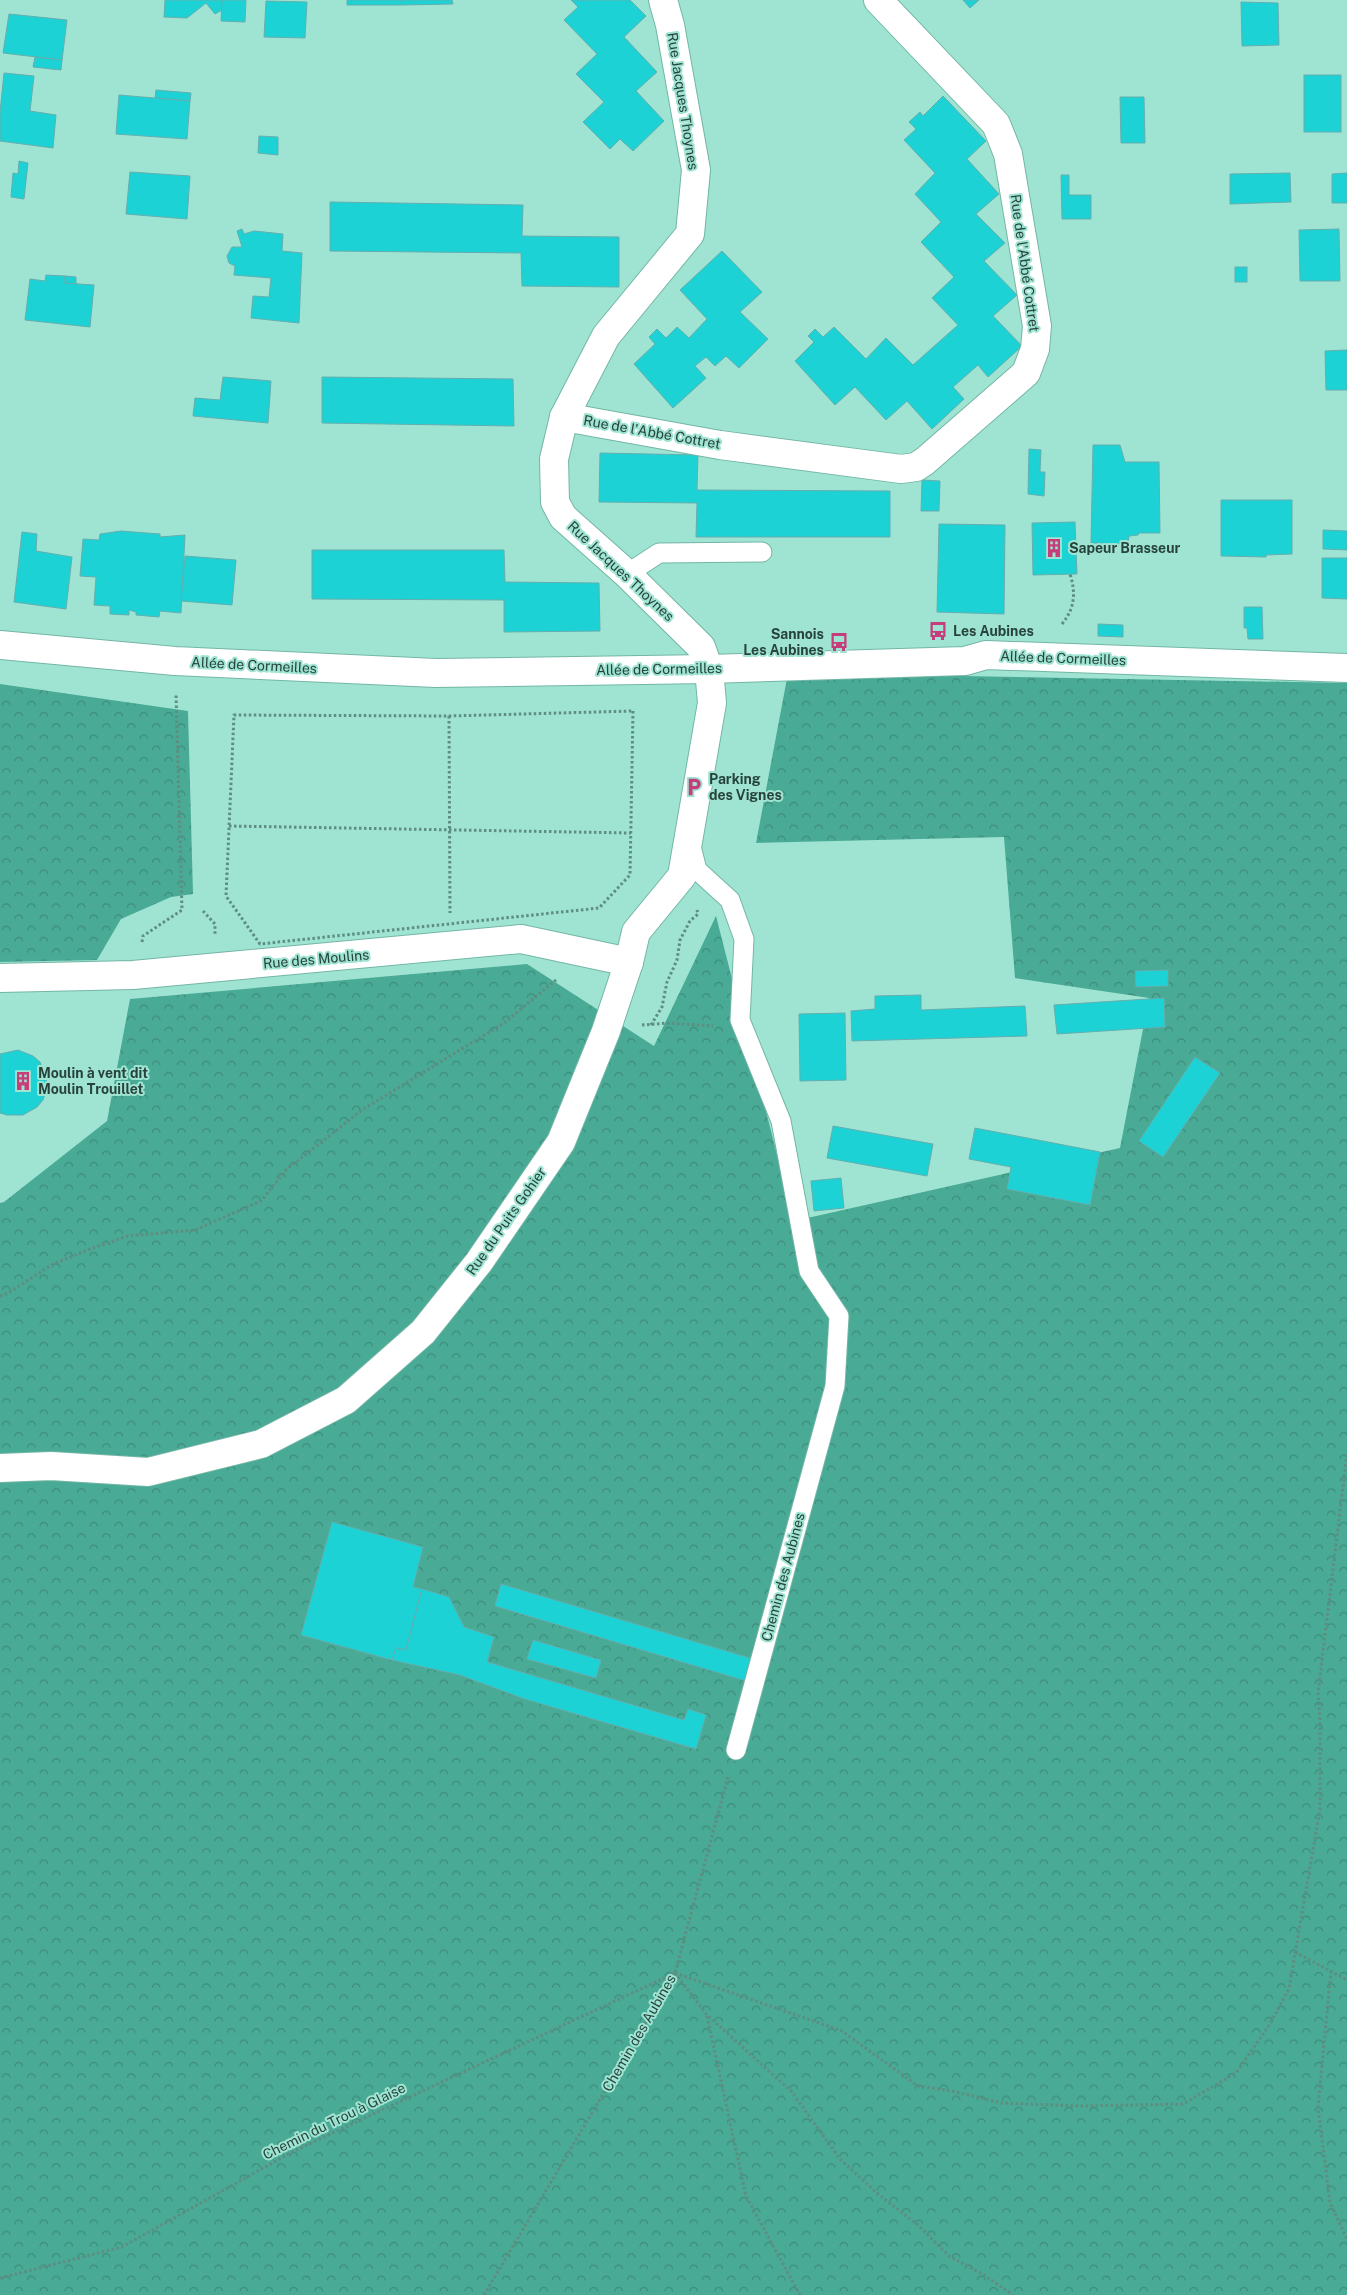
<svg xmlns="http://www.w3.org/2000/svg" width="1347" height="2295" viewBox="0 0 1347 2295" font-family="'Public Sans',sans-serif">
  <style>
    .forest { fill: url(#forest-crowns) }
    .building { fill: #1dd2d5; stroke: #64aeae }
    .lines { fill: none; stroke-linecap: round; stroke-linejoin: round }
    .lane-casing { stroke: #73b6a5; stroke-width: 21 }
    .street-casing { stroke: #73b6a5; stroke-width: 30 }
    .path { stroke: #5e8d81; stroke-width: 3; stroke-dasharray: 2.5 2.5; stroke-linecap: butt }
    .lane { stroke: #fff; stroke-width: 19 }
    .street { stroke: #fff; stroke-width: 28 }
    .labels { text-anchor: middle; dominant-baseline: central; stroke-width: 4; stroke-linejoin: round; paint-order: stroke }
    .street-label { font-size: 14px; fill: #27433c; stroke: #9fe4d2 }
    .poi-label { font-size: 14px; font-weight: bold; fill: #27433c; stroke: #9fe4d2; text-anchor: start }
  </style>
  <defs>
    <pattern id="forest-crowns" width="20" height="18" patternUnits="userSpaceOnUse" patternTransform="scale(1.25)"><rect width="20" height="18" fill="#49aa95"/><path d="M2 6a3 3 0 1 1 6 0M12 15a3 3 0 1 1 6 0" fill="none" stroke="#3d8c7b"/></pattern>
  </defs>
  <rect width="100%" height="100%" fill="#9fe4d2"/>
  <!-- forest -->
  <g class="forest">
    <polygon points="788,673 1347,683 1347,2295 0,2295 0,1203 4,1202 107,1121 130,999 527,964 654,1046 716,916 794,1221 1120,1148 1149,998 1015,978 1004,837 756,843"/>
    <polygon points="0,684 188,711 193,894 171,897 121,919 97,960 0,962"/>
  </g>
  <!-- building -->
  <g class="building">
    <polygon points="165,0 222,0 222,10 215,14 206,3 187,18 164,17"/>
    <polygon points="222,0 246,0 245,22 221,21"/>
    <polygon points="347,0 401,0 402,5 347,5"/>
    <polygon points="401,0 452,0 453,4 402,5"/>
    <polygon points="571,0 630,0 646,16 624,37 657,72 636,91 664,121 633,151 620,139 610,149 583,122 604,102 576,74 597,54 564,20 578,7"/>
    <polygon points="963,0 979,0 970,8"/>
    <polygon points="266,1 307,2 305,38 264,37"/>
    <polygon points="1241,2 1278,3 1279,45 1242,46"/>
    <polygon points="9,14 67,20 62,60 3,53"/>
    <polygon points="35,57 62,60 61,70 33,67"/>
    <polygon points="4,73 34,76 30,111 56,115 53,148 0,141 0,112"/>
    <rect x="1304" y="75" width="37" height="57"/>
    <polygon points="156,90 191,93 190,101 155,98"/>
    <polygon points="119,95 190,101 187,139 116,134"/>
    <polygon points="943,96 986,141 967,159 999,194 976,214 1005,243 984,261 1017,295 993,316 1022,346 988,377 978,365 953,387 964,399 932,429 907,401 886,420 855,387 835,405 795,361 814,342 808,336 815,329 823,337 834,327 866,359 886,338 913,365 958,325 932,298 954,277 921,242 941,222 915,194 935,173 904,140 916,129 909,122 920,112 923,116"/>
    <polygon points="1120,97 1144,97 1145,143 1121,143"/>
    <polygon points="259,136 278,137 278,155 258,153"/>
    <polygon points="19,161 28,163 24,199 11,197 13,173 18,174"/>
    <polygon points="130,172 190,176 187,219 126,214"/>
    <polygon points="1290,173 1291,202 1230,204 1230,174"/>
    <polygon points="1347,173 1347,203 1332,203 1332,174"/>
    <polygon points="1061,175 1069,175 1069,195 1091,195 1091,219 1062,219"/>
    <polygon points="330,202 523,205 522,236 619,237 619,287 522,286 521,253 330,251"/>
    <polygon points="242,229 244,234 254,231 283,234 282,251 302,253 299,323 251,318 253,296 269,297 271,278 234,275 235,266 229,263 227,256 232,247 242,247 237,231"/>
    <polygon points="1339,229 1340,281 1300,281 1299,230"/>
    <polygon points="722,251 762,292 740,312 768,339 739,368 726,356 715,366 706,357 695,366 706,378 673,408 634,364 655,344 649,337 657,329 666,338 677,327 689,338 707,319 680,290"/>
    <rect x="1235" y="267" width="12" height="15"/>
    <polygon points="46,275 65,276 65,283 94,285 90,327 25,320 30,279 45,281"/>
    <polygon points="65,276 76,277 76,284 65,283"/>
    <polygon points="1347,350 1347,390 1326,390 1325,351"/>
    <polygon points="223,377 271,381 268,423 193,416 195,398 220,400"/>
    <polygon points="322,377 513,379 514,426 322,423"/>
    <polygon points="1093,445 1120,445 1125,462 1159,462 1160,533 1139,533 1138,535 1129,536 1128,544 1091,543"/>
    <polygon points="1029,449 1041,450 1040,472 1045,472 1044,496 1028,494"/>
    <polygon points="600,453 698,455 697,490 890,491 890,537 696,537 697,503 599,502"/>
    <polygon points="922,480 940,481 939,511 921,511"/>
    <polygon points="1221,500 1292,500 1292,554 1266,555 1266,557 1221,556"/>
    <polygon points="1075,522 1077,574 1033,575 1032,523"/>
    <polygon points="939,524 1005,525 1004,614 937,612"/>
    <polygon points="1323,530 1347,531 1347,550 1323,549"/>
    <polygon points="121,531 160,534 160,537 185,535 181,613 160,611 159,617 136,615 136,612 129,610 129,615 110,614 110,606 94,605 96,577 80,576 83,539 99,540 100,534"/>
    <polygon points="22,532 37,534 36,551 72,557 66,609 14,602"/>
    <polygon points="312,550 504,550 505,582 599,583 600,631 504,632 504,600 312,599"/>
    <polygon points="185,556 236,560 232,605 181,601"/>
    <polygon points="1322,558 1347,558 1347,599 1322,598"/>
    <polygon points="1244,607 1262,607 1263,639 1248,639 1247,628 1244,628"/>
    <polygon points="1098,624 1123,625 1123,637 1098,636"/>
    <polygon points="1168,970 1168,986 1136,987 1135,971"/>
    <polygon points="921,995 921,1010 1025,1006 1027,1036 852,1041 851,1011 875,1009 875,996"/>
    <polygon points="1164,998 1165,1027 1057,1034 1054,1005"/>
    <polygon points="845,1013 846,1080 800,1081 799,1014"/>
    <polygon points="18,1050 33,1056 40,1062 48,1085 43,1100 37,1107 23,1115 7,1115 0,1113 0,1054"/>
    <polygon points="1195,1057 1220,1073 1163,1157 1139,1141"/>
    <polygon points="833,1126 933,1144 927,1176 827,1158"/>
    <polygon points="975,1128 1100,1152 1090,1205 1007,1189 1011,1167 969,1159"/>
    <polygon points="841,1178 844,1208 814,1211 811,1181"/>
    <polygon points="332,1522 423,1547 413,1587 422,1589 406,1650 396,1648 392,1660 301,1635"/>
    <polygon points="501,1584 753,1659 746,1681 495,1606"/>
    <polygon points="422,1589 449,1597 464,1627 494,1637 487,1662 684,1720 688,1709 706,1715 696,1749 525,1699 460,1675 392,1660 396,1648 406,1650"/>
    <polygon points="533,1640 601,1660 596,1678 527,1659"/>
  </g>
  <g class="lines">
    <!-- lane casing -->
    <g class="lane-casing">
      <g id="lane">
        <polyline points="627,574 659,553 762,552"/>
        <polyline points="691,846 697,870 730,900 744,939 740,1020 781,1121 809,1271 839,1316 835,1386 736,1750"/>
      </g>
    </g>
    <!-- street casing -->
    <g class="street-casing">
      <g id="street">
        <polyline points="564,417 720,445 901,469 916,467 925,461 1026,373 1035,349 1037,326 1008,154 996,124 878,0"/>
        <polyline points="0,645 175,661 436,673 709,669 965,661 986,655 1347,668"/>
        <polyline points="0,978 133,975 521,939 629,962"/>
        <polyline points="0,1468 51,1466 148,1472 261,1444 346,1400 423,1332 479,1262 561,1142 606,1031 629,962 636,932 682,876 712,703 709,669 701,647 627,574 563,517 555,502 554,459 564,417 606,336 690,234 696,170 670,25 663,0"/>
      </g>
    </g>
    <!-- path -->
    <g class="path">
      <path d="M1062,624C1075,608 1076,593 1070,574"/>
      <polygon points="633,711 630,875 599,908 260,944 226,896 234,715 449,716"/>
      <polyline points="449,716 450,913"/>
      <polyline points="229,826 631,833"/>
      <polyline points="203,911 215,924 215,935"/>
      <polyline points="142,942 143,936 182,910 176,694"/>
      <polyline points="642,1025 669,1023 713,1026"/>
      <polyline points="651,1025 662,1007 667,982 677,960 680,940 690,921 698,914 697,910"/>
      <polyline points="0,1296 8,1293 53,1264 90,1249 128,1236 195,1230 261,1201 286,1170 362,1110 504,1023 556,980"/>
      <polyline points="1295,1952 1347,1980"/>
      <polyline points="1331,1971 1318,2107 1330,2203 1347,2239"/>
      <polyline points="675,1973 842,2031 918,2086 952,2091 1002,2103 1080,2106 1183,2104 1236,2073 1268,2027 1289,1989 1320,1809 1320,1719 1318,1693 1347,1454"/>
      <polyline points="675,1973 707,2015 791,2091 840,2159 878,2194 918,2225 949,2256 984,2275 1013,2295"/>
      <polyline points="707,2016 746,2196 800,2295"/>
      <polyline points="0,2278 122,2247 290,2153 675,1973"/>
      <polyline points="484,2295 675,1973 728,1777"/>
    </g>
    <!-- lane -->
    <use href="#lane" class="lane"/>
    <!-- street -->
    <use href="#street" class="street"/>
  </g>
  <!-- icons -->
  <defs>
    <g id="building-bare" transform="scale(1.5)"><path d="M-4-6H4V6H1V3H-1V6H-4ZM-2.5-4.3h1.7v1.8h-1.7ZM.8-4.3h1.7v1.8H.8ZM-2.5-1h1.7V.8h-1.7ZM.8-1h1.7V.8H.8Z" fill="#c53d7b" stroke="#9fe4d2" stroke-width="2.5" paint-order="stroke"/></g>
    <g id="bus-bare" transform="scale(1.5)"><path d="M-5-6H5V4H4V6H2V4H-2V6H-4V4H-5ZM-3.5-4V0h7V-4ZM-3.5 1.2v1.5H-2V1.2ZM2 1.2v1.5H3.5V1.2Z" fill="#c53d7b" stroke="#9fe4d2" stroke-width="2.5" paint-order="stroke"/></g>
    <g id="parking-bare" transform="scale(1.5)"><path d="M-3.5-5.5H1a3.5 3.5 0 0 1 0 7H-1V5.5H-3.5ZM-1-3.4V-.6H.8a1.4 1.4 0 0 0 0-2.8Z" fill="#c53d7b" stroke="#9fe4d2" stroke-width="2.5" paint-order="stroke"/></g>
  </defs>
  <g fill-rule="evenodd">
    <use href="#building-bare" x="1054" y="548"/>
    <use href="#bus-bare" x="938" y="631"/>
    <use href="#bus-bare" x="839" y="642"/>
    <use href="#parking-bare" x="694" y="787"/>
    <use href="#building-bare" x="23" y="1081"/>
  </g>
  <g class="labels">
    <!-- street labels -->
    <g class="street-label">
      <text transform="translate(683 101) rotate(81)">Rue Jacques Thoynes</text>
      <text transform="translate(1025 263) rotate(82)">Rue de l'Abbé Cottret</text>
      <text transform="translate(652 432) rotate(10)">Rue de l'Abbé Cottret</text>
      <text transform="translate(621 571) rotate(43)">Rue Jacques Thoynes</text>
      <text transform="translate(1063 658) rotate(2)">Allée de Cormeilles</text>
      <text transform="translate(254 665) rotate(3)">Allée de Cormeilles</text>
      <text transform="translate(659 669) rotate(-1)">Allée de Cormeilles</text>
      <text transform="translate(316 959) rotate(-5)">Rue des Moulins</text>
      <text transform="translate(506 1221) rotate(-55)">Rue du Puits Gohier</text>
      <text transform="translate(783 1577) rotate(-75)">Chemin des Aubines</text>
      <text transform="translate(639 2033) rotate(-60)">Chemin des Aubines</text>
      <text transform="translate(334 2121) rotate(-26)">Chemin du Trou à Glaise</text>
    </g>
    <!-- poi labels -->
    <g class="poi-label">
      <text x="1069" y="548">Sapeur Brasseur</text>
      <text x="953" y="631">Les Aubines</text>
      <text x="824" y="634" text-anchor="end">Sannois<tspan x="824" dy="16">Les Aubines</tspan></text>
      <text x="709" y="779">Parking<tspan x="709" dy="16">des Vignes</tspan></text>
      <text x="38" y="1073">Moulin à vent dit<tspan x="38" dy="16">Moulin Trouillet</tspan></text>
    </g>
  </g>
</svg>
